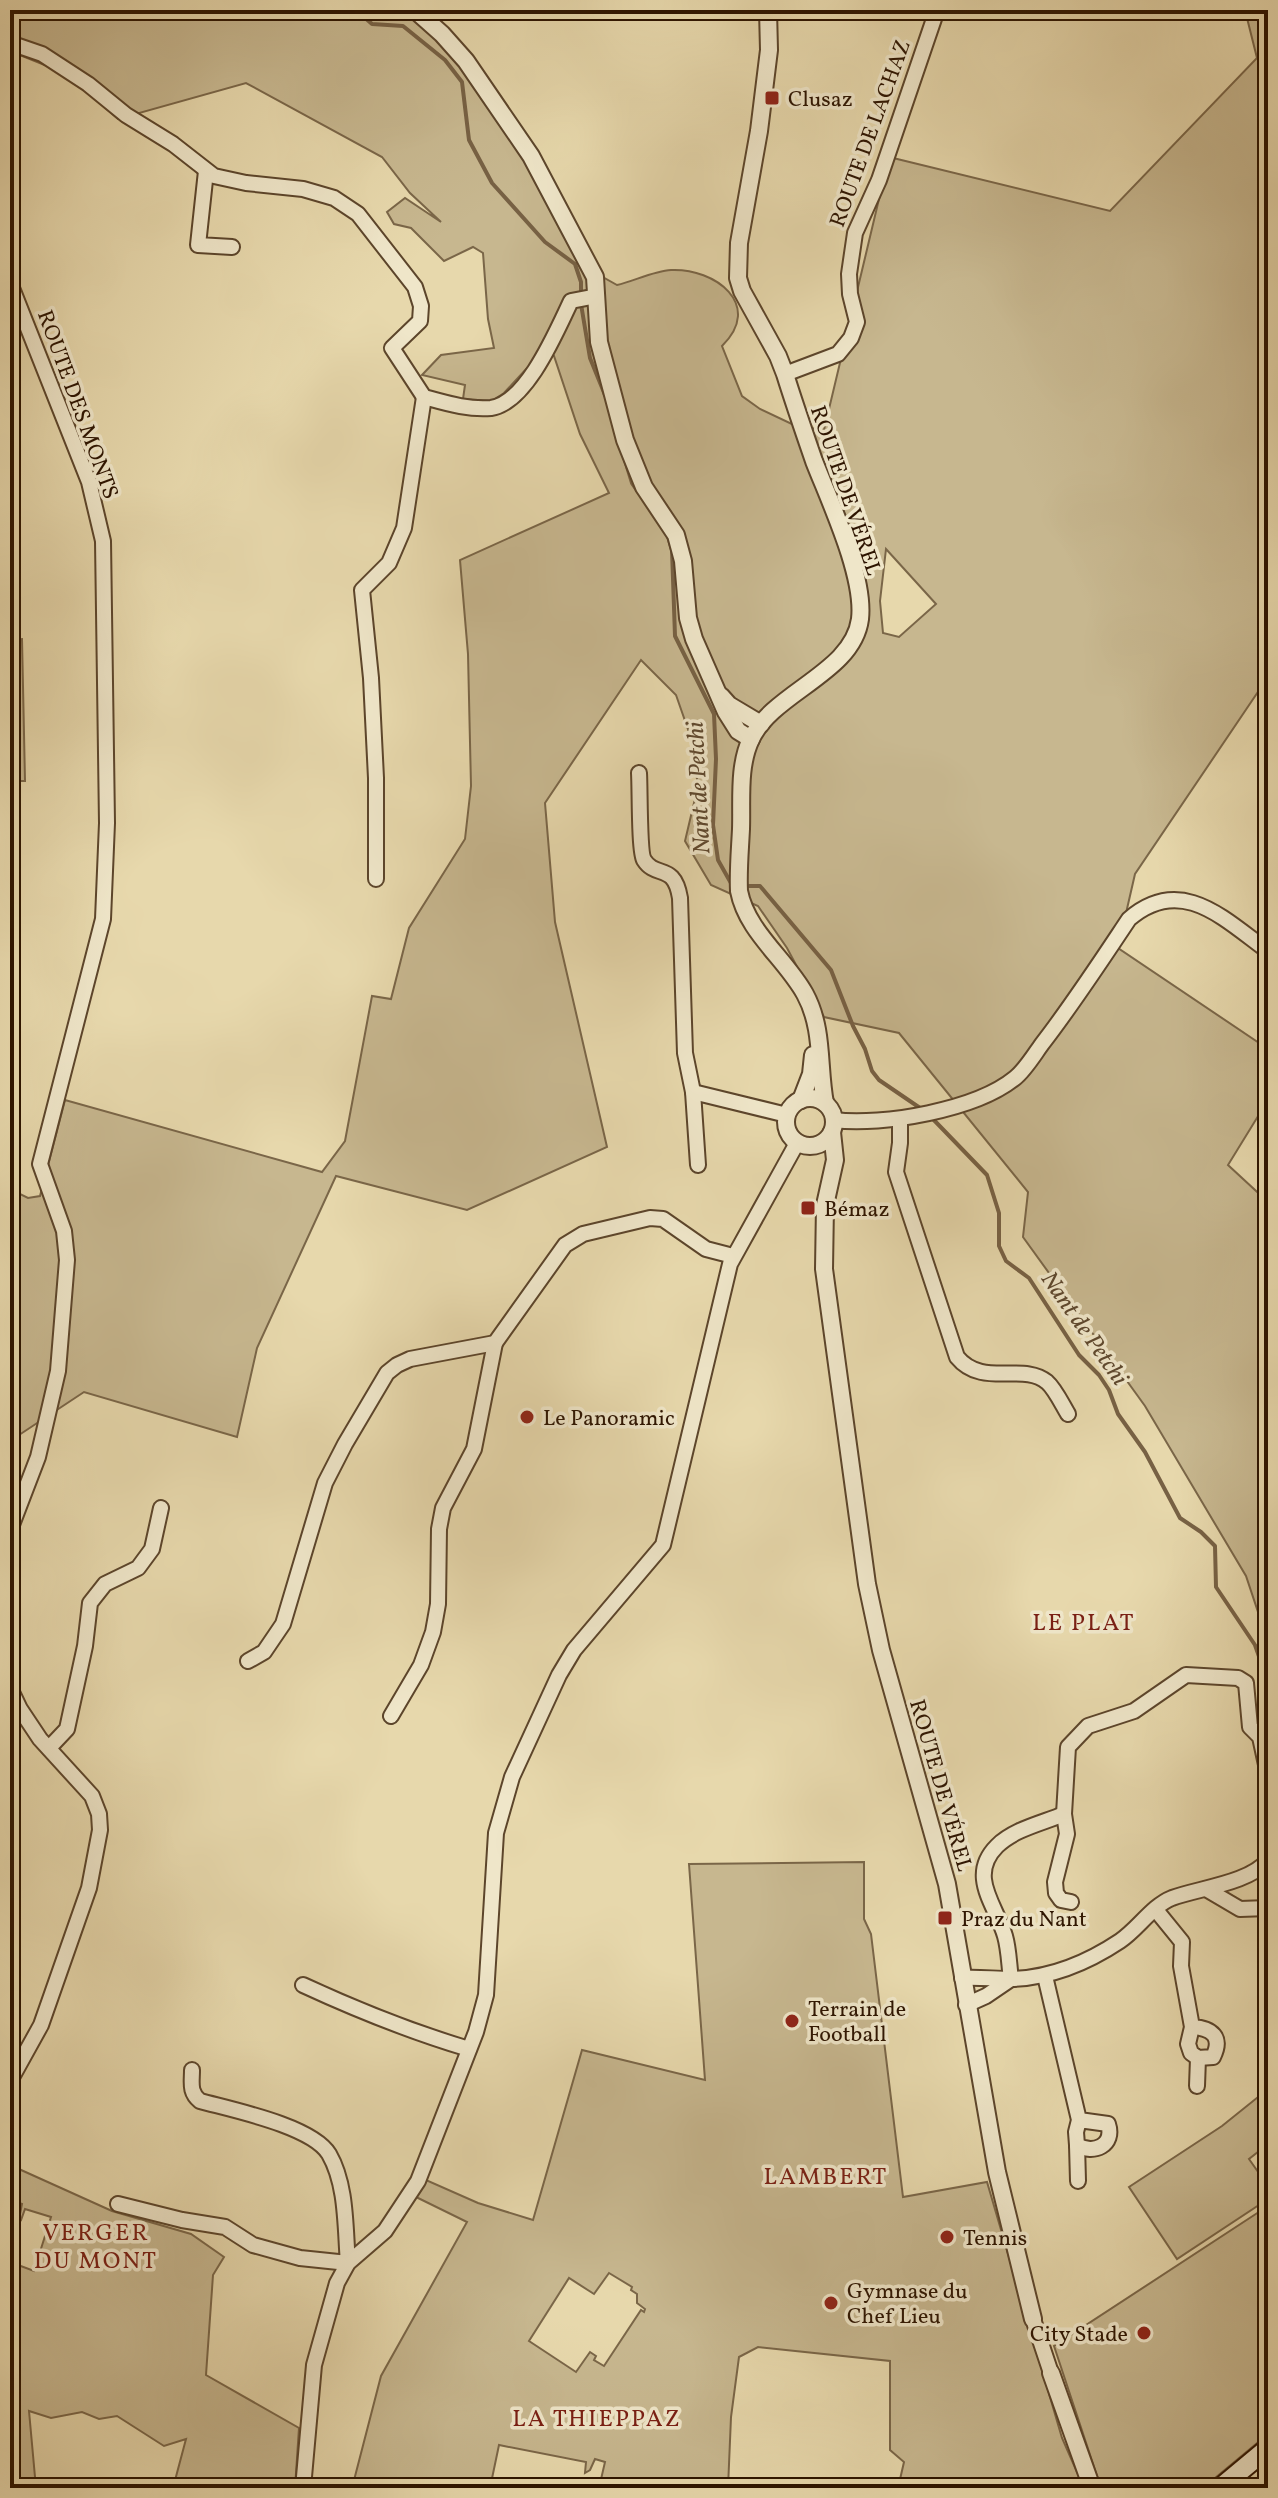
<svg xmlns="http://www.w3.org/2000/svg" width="1278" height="2498" viewBox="0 0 1278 2498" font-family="Vollkorn,serif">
  <rect width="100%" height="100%" fill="#e7d8ac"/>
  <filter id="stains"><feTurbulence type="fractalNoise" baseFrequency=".0025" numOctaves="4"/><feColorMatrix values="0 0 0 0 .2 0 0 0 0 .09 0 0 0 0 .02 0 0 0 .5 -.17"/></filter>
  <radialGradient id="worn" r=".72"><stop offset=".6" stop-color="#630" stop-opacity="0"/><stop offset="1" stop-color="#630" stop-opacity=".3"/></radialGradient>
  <g fill="#c7b78f" stroke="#7a6648" stroke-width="2" fill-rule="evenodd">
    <path d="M 10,10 L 403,10 C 431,33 455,55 477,85 C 491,105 500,129 518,147 L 585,267 L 617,285 C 634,281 654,271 671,270 C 715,268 764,305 722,346 L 742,396 L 760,409 L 796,426 L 824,430 L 889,157 L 1110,211 L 1257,58 L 1245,10 L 1268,10 L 1268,677 L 1135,874 L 1118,948 L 1268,1049 L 1268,1100 L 1228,1165 L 1268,1202 L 1268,1642 L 1246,1576 L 1145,1406 L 1023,1237 L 1028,1192 L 899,1033 L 824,1017 L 787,948 L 758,906 L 711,885 L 685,841 L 698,786 L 691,738 L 676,695 L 641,660 L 545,803 L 555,922 L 607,1147 L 467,1210 L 336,1176 L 257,1348 L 237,1437 L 84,1392 L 10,1441 L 10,1189 L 28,1198 L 40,1196 L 65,1100 L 322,1172 L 345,1141 L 372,996 L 391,999 L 409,928 L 465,839 L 471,786 L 468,654 L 460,560 L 609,493 L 580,434 L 554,356 L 539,355 L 504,393 L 492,401 L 463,399 L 465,385 L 422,375 L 441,355 L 494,348 L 488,319 L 483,253 L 473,247 L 444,261 L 411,228 L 394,224 L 387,212 L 405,198 L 441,222 L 410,193 L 382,157 L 246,83 L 118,119 L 67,74 L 10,51 ZM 886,549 L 936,604 L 899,637 L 883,633 L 880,601 Z"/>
    <path d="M 22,639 L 25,781 L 10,781 L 10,640 Z"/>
    <path d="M 864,1862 L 864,1919 L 871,1934 L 903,2197 L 987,2182 L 1062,2438 L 1084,2488 L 898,2488 L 904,2462 L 890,2450 L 890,2361 L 758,2347 L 739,2357 L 731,2417 L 728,2488 L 599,2488 L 605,2462 L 595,2459 L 590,2470 L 585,2473 L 586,2462 L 499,2445 L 490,2488 L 352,2488 L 381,2376 L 467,2222 L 416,2197 L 426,2180 L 478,2203 L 533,2220 L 582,2050 L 705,2080 L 689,1864 ZM 609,2273 L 632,2287 L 631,2290 L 637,2294 L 637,2303 L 645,2309 L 644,2312 L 641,2310 L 604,2366 L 594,2360 L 596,2356 L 590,2352 L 576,2372 L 529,2341 L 569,2278 L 594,2294 Z"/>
    <path d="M 1268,2089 L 1268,2144 L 1249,2159 L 1268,2186 L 1268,2199 L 1177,2259 L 1129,2187 L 1222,2126 Z"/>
    <path d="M 10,2165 L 112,2211 L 191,2234 L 224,2257 L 213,2275 L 206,2375 L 299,2428 L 295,2488 L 173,2488 L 186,2439 L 164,2446 L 117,2416 L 99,2419 L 82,2412 L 51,2418 L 29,2411 L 36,2488 L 10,2488 L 10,2262 L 34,2271 L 51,2217 L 25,2209 L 21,2220 L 19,2219 L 22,2204 L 10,2200 Z"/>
    <path d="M 1268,2206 L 1268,2434 L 1203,2488 L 1101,2488 L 1054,2346 Z"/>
  </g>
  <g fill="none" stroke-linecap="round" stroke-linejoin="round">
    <g stroke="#776144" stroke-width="4">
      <path d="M 356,10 L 372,24 L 403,26 L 445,60 L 462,82 L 469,140 L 492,183 L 545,242 L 575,264 L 581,282 L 581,295"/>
      <path d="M 581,304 L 590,358 L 605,395"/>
      <path d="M 624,457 L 632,483 L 639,493"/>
      <path d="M 667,533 L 672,550 L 675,636 L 714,714 L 716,759 L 713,825 L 718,860 L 732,885"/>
      <path d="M 745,886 L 760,886 L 831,970 L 853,1026 L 865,1049 L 872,1071 L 879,1080 L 923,1110"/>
      <path d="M 930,1116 L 987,1175 L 999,1213 L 999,1246 L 1006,1261 L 1029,1278 L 1079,1355 L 1099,1375 L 1109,1390 L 1118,1414 L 1145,1452 L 1180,1518 L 1201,1532 L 1215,1546 L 1216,1587 L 1255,1645 L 1268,1682"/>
    </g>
    <defs>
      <g id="minor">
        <path d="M 10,43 L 42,54 L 88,84 L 126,115 L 173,144 L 214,176 L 246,183 L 303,189 L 334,198 L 358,214 L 415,287 L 421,306 L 420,321 L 392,348 L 424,397 C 446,403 468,410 491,408 C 527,403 557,330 571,301 L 597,296"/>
        <path d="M 206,171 L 198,245 L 232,247"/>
        <path d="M 10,283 L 89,482 L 103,541 L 107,823 L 103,919 L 40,1164 L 64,1231 L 67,1260 L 58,1371 L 38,1457 L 10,1530"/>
        <path d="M 785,374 L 838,354 L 851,338 L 857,322 L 850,294 L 849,274 L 855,233 L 879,180 L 937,10"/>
        <path d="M 639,773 C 640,788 639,852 644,860 C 656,879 674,862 680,898 L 685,1053 L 693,1092 L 698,1165"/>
        <path d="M 376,879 L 376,778 L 371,678 L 362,590 L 389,563 L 404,528 L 424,397"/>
        <path d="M 693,1092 L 787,1115"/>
        <path d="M 900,1119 L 900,1143 L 896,1172 L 957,1357 C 982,1388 1023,1362 1047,1382 C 1055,1389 1062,1404 1068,1414"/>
        <path d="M 834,1120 C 883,1126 976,1110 1015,1078 C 1025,1070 1034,1055 1042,1044 C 1073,1004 1101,961 1129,919 C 1181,874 1224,919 1268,951"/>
        <path d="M 248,1661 L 264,1652 L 283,1624 L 325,1483 L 345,1444 L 387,1373 L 397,1365 L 410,1359 L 495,1343 L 565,1245 L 583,1234 L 650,1218 L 663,1219 L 706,1249 L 733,1256"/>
        <path d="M 10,1688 L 20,1709 L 40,1739 L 92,1796 L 99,1814 L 100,1830 L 89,1888 L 41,2025 L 10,2081"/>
        <path d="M 391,1716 L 421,1665 L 433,1632 L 438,1604 L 439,1529 L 443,1508 L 474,1449 L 495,1343"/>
        <path d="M 49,1748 L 67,1729 L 85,1646 L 90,1603 L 105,1584 L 138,1568 L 152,1549 L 161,1508"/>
        <path d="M 1206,1889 L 1240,1909 L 1268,1908"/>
        <path d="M 1071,1902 L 1061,1900 L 1056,1893 L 1055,1882 L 1067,1834 L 1064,1814 L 1068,1747 L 1088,1726 L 1134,1711 L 1186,1675 L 1238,1678 L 1246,1683 L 1250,1727 L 1260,1737 L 1268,1774"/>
        <path d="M 1156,1910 L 1182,1942 L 1181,1966 L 1192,2027 L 1188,2044 L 1191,2053 L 1198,2058 L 1213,2057 C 1223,2037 1212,2028 1192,2027"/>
        <path d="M 1045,1976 L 1079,2120 L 1076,2132 L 1077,2145 C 1094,2155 1115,2145 1108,2124 L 1079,2120"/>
        <path d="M 962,1978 C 978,1977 995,1979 1011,1979 C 1051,1978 1087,1963 1120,1941 C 1138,1929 1152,1906 1172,1898 C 1199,1888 1250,1883 1268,1860"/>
        <path d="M 1011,1979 C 1009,1965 1009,1950 1005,1936 C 996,1905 967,1876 997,1846 C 1014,1829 1043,1823 1064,1814"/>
        <path d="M 303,1985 C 357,2010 412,2032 469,2049"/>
        <path d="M 966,2005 L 986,1996 L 1011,1979"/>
        <path d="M 1197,2086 L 1198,2058"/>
        <path d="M 1077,2145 L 1078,2181"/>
        <path d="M 118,2204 L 182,2220 L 225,2227 L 253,2245 L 300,2258 L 348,2263 C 345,2228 347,2185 329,2154 C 312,2126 233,2110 200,2101 C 189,2092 192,2083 192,2070"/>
        <path d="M 1033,2319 L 1051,2373"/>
        <path d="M 303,2488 L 314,2365 L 337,2283 L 348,2263 L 385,2231 L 418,2181 L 476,2032 L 486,1995 L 496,1833 L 512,1777 L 559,1675 L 574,1650 L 663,1545 L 730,1264 L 797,1143"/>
      </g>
      <g id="tertiary">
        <path d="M 415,10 L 442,34 L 466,61 L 531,156 L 595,277 L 599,342 L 625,440 L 644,487 L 676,535 L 683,561 L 688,618 L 694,639 L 726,712 L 738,731 L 751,739"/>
        <path d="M 768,10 L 769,50 L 759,131 L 739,243 L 738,278 L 742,291 L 778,356 L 785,374 C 794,403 804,432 814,461 C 830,502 865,576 860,619 C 853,673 773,692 751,739 C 738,766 742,800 741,829 C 740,850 738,870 739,891 C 747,932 785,958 805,994 C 824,1029 818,1067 825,1103"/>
        <path d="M 721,696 L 729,705 L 761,724"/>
        <circle cx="810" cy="1122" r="24"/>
        <path d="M 801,1100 L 811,1074 L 813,1055"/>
        <path d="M 832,1132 L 835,1160 L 825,1205 L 824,1269 L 867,1584 L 881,1650 L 947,1884 L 997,2172 L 1033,2319"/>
        <path d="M 1051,2373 L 1092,2488"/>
      </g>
      <path id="secondary" d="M 1220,2488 L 1268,2448"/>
    </defs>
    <use href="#minor" stroke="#5c452b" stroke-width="18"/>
    <use href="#tertiary" stroke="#5c452b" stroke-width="20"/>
    <use href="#secondary" stroke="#2d1400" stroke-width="22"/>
    <use href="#minor" stroke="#efe6c9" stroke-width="14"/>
    <use href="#tertiary" stroke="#efe6c9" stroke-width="16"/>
    <use href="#secondary" stroke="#efe6c9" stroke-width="18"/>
  </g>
  <g fill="#8f2418" stroke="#efe6c9" stroke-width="3">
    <rect x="764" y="90" width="16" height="16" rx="4"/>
    <rect x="800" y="1200" width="16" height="16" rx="4"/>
    <circle cx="527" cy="1417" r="8"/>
    <rect x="937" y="1910" width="16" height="16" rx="4"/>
    <circle cx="792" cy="2021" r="8"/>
    <circle cx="947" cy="2237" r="8"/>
    <circle cx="831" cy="2303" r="8"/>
    <circle cx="1144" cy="2333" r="8"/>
  </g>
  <g text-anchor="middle" stroke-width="7" stroke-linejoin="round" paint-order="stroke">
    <g font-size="22" fill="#2d1400" stroke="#efe6c9" text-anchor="start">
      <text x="788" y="106">Clusaz</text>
      <text x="824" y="1216">Bémaz</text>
      <text x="543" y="1425">Le Panoramic</text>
      <text x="961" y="1926">Praz du Nant</text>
      <text x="808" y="2016">Terrain de<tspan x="808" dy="25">Football</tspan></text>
      <text x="963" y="2245">Tennis</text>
      <text x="847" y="2298">Gymnase du<tspan x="847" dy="25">Chef Lieu</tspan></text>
      <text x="1128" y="2341" text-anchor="end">City Stade</text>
    </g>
    <g font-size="22" fill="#2d1400" stroke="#efe6c9">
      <text transform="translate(869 133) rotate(-70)" y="8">ROUTE DE LACHAZ</text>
      <text transform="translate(79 404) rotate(70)" y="8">ROUTE DES MONTS</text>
      <text transform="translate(847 490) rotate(71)" y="8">ROUTE DE VÉREL</text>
      <text transform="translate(942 1785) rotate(74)" y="8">ROUTE DE VÉREL</text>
    </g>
    <g font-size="24" font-style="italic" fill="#5e482e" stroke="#efe6c9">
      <text transform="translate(698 788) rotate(-93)" y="8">Nant de Petchi</text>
      <text transform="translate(1085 1328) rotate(55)" y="8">Nant de Petchi</text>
    </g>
    <g font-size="24" letter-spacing="2" fill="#7a1f14" stroke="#efe6c9">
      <text x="1084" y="1630">LE PLAT</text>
      <text x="826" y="2184">LAMBERT</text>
      <text x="96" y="2240">VERGER<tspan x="96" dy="28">DU MONT</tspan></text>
      <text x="597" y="2426">LA THIEPPAZ</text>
    </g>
  </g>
  <rect width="1278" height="2498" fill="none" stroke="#e7d8ac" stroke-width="40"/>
  <rect x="12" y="12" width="1254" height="2474" fill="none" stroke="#2d1400" stroke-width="4"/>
  <rect x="20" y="20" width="1238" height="2458" fill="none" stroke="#2d1400" stroke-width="2"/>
  <rect width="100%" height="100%" filter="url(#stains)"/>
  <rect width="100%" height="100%" fill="url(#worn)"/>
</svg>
